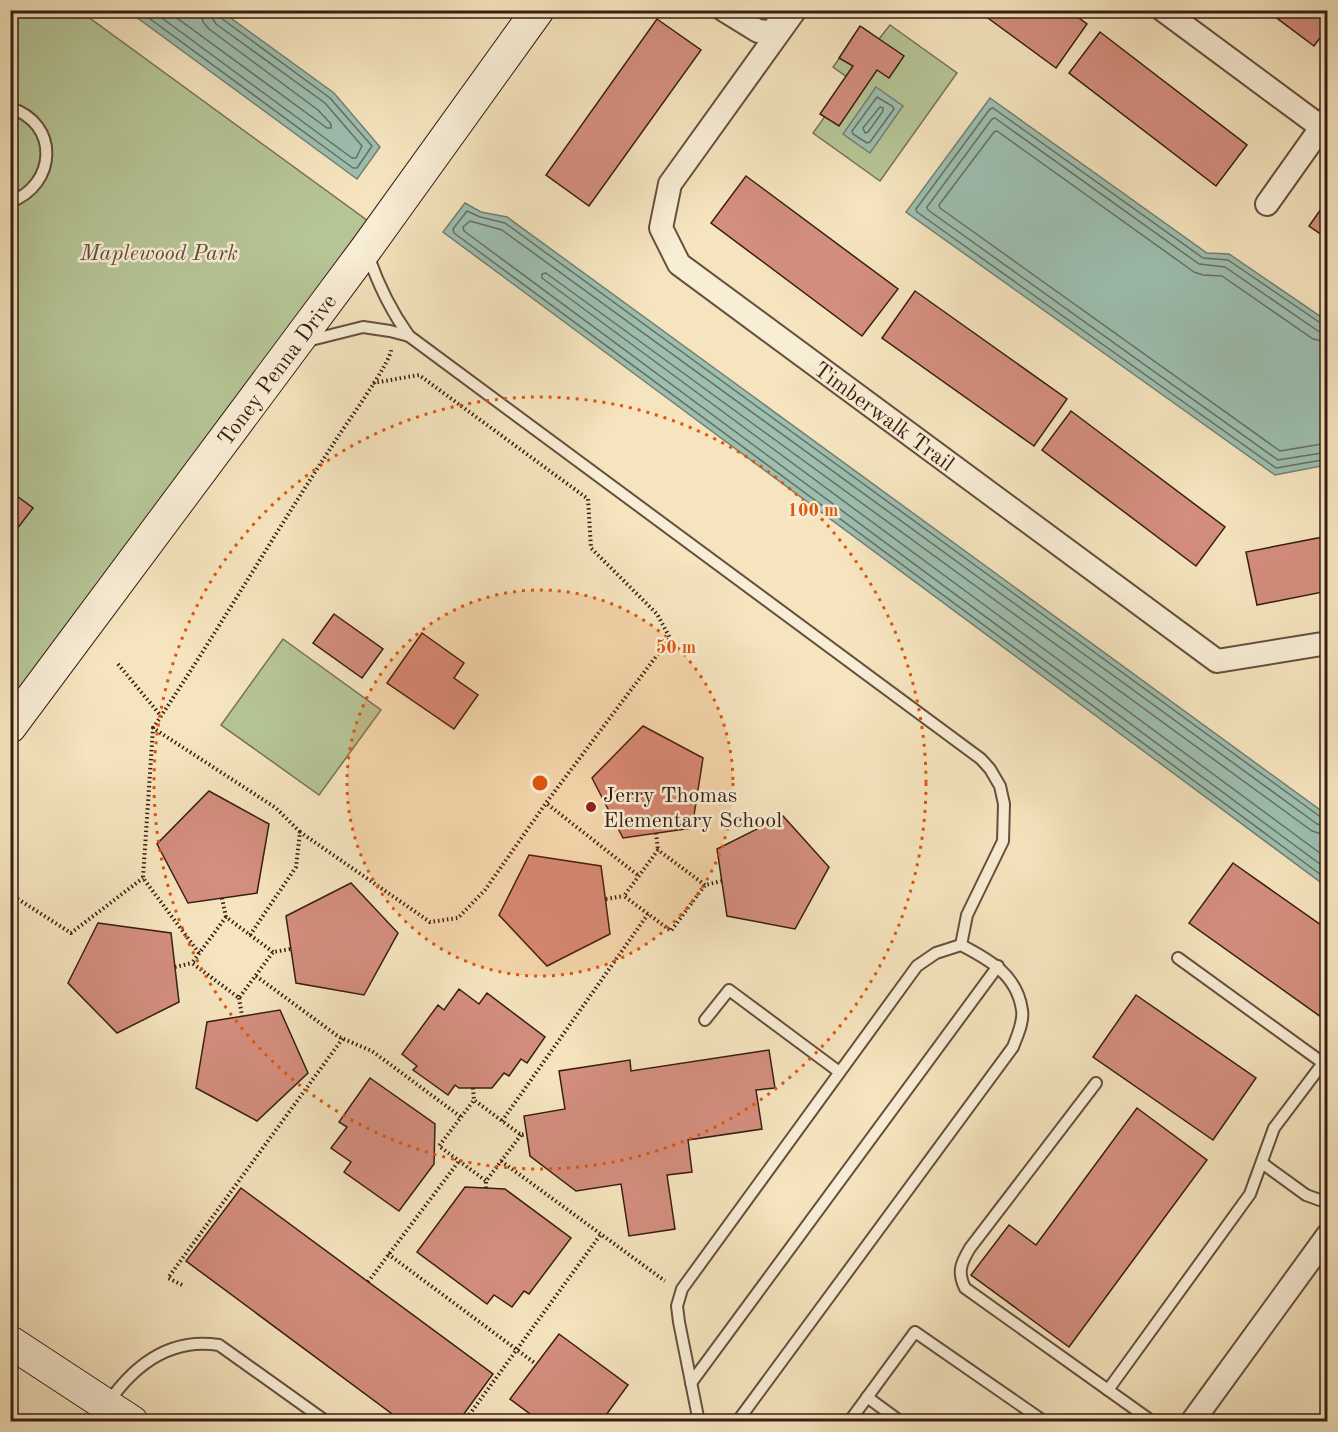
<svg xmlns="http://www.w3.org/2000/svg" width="1338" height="1432" viewBox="0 0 1338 1432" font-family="'Old Standard TT',serif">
  <rect width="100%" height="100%" fill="#f5e4be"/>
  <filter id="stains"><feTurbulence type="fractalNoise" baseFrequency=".00333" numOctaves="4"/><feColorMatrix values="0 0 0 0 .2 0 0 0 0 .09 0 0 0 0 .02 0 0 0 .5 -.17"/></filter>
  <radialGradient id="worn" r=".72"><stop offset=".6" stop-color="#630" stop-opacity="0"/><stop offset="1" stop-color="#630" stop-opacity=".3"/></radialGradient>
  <g fill="#b6c596" stroke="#777154" stroke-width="1.5">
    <path d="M 11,11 L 80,11 L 368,221 L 11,699 Z"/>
    <path d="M 890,25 L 957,73 L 880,181 L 813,133 L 851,80 L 833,67 L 862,27 L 879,39 Z"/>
    <path d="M 283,639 L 381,710 L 319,795 L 221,725 Z"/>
  </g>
  <g fill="#9cbfb0" stroke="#747e71" stroke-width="1.5">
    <path d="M 128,11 L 221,11 L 334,93 L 380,147 L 357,179 Z"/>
    <path d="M 876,87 L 903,106 L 870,153 L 843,134 Z"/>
    <path d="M 990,98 L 1207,253 L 1229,254 L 1327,321 L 1327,465 L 1275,475 L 906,212 Z"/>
    <path d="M 465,203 L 481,212 L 507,217 L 1327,815 L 1327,887 L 443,232 Z"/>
  </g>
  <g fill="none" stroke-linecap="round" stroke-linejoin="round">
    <g stroke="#6a6e62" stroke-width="1.5">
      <path d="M 138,10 L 353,168 L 357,168 L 372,146 L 330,98 L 221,18 L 218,10"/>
      <path d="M 151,10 L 352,158 L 356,158 L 362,146 L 325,103 L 216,24 L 212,18 L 210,10"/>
      <path d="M 166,10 L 327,128 L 331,128 L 331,124 L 318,110 L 209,29 L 203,22 L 201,10"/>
      <path d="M 877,97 L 892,106 L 894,109 L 870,142 L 867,143 L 853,134 L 852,131 Z"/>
      <path d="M 880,107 L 883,108 L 883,111 L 868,132 L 865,133 L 863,128 Z"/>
      <path d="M 1328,325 L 1322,324 L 1228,260 L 1203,258 L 993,108 L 990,109 L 916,209 L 917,212 L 1276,468 L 1328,459"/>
      <path d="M 1328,333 L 1318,331 L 1225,267 L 1199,264 L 995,118 L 992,119 L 927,207 L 928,210 L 1278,460 L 1328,452"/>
      <path d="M 1328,342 L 1313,339 L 1222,276 L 1203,275 L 1194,272 L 997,131 L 994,132 L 939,205 L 940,208 L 1280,451 L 1328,443"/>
      <path d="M 1328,819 L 1322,818 L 505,223 L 480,217 L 467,211 L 453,229 L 454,233 L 1328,880"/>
      <path d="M 1328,827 L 1317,824 L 502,230 L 470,221 L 463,227 L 464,231 L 1328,870"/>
      <path d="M 1328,836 L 1312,831 L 546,273 L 542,274 L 542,278 L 1328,859"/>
    </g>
  </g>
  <g fill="#d48e7e" stroke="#381d13" stroke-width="1.5">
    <path d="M 977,10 L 1068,10 L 1087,24 L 1056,68 Z"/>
    <path d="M 1266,10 L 1328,10 L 1328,27 L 1314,46 Z"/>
    <path d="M 657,19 L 701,50 L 589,206 L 546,175 Z"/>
    <path d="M 860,26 L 904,56 L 889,78 L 877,70 L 839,126 L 820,114 L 853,66 L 839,58 Z"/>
    <path d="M 1100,32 L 1247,145 L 1216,186 L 1069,73 Z"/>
    <path d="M 746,176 L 898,289 L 862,336 L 711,223 Z"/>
    <path d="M 1328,199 L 1328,239 L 1309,226 Z"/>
    <path d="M 915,291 L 1067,399 L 1034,446 L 882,338 Z"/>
    <path d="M 1071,411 L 1225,527 L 1196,566 L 1042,450 Z"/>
    <path d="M 10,491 L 33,508 L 10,538 Z"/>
    <path d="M 1328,536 L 1328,591 L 1257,605 L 1246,552 Z"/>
    <path d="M 334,614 L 383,649 L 362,678 L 313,643 Z"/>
    <path d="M 422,633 L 464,663 L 454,678 L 478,695 L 454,729 L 387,683 Z"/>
    <path d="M 643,726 L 703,758 L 692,828 L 623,838 L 592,778 Z"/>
    <path d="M 209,791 L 269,824 L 257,893 L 188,903 L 157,844 Z"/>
    <path d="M 783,816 L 829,867 L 795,929 L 727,916 L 717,849 Z"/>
    <path d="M 529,855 L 601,866 L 610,934 L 547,966 L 499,915 Z"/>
    <path d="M 1233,863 L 1328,930 L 1328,1022 L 1189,923 Z"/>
    <path d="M 351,883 L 398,933 L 364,995 L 296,983 L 286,916 Z"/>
    <path d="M 98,923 L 171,933 L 179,1002 L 117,1033 L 68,983 Z"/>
    <path d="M 459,989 L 479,1004 L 487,993 L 545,1037 L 527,1063 L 521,1059 L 509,1076 L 504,1073 L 492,1088 L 459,1088 L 455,1085 L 448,1095 L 413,1070 L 417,1066 L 402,1054 L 438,1005 L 444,1010 Z"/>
    <path d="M 1136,995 L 1256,1078 L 1213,1140 L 1093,1057 Z"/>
    <path d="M 280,1010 L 308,1073 L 257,1121 L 196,1088 L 207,1022 Z"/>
    <path d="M 769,1050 L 775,1088 L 756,1090 L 762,1129 L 688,1140 L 692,1172 L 667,1175 L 675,1229 L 629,1236 L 621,1184 L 576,1191 L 530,1156 L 524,1116 L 565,1109 L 559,1071 L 630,1060 L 631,1071 Z"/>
    <path d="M 370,1078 L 435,1124 L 434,1164 L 399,1211 L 344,1172 L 351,1162 L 331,1148 L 347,1127 L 339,1122 Z"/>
    <path d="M 1137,1108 L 1207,1160 L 1069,1347 L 971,1275 L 1009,1225 L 1036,1245 Z"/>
    <path d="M 465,1187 L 505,1189 L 571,1238 L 529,1294 L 524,1291 L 512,1307 L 494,1295 L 487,1304 L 417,1252 Z"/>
    <path d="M 241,1188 L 493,1374 L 458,1422 L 403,1422 L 186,1261 Z"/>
    <path d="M 559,1334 L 628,1385 L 601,1422 L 541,1422 L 510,1399 Z"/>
  </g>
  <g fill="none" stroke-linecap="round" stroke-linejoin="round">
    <defs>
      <g id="lane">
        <path d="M 10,108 C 60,123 57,185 10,202"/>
        <path d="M 368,255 C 378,284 391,311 409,336 L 981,759 L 990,769 L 1000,786 L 1004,804 L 1003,841 L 967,915 L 961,945"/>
        <path d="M 307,341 L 363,327 L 390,331 L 409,336"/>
        <path d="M 705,1020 L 729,990 L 838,1071"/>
        <path d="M 1096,1083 L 970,1248 C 961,1263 957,1272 965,1288 L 1153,1422"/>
        <path d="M 1262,1163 L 1306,1195 L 1328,1203"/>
        <path d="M 691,1383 L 998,966"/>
        <path d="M 1108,1390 L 1250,1194 L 1274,1128 L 1323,1063 L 1178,958"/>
        <path d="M 867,1397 L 901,1422"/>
        <path d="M 96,1422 C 123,1375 162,1336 219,1345 L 327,1422"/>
        <path d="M 699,1422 L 679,1322 L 677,1306 L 682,1289 L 917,966 L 936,953 L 961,945 C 990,960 1017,975 1022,1010 C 1024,1022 1017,1036 1013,1047 L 737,1422"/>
        <path d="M 849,1422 L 915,1332 L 1045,1422"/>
      </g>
      <g id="street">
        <path d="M 724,10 L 758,31 L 778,33 L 778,22"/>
        <path id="s1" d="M 795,10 L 670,184 L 661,228 L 679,264 L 1217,661 L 1328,643"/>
        <path d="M 1163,10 L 1321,127"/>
        <path d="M 1267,204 L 1328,118"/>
        <path d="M 1192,1422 L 1328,1235"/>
      </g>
      <g id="secondary">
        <path id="s2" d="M 10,727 L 366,249 L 538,10"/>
        <path d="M 10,1342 L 132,1422"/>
      </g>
    </defs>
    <use href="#lane" stroke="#674f3e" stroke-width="14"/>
    <use href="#street" stroke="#674f3e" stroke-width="26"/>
    <use href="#secondary" stroke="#381d13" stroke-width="34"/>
    <g stroke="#381d13" stroke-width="4" stroke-dasharray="1.5 3" stroke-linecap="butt">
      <path d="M 373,383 L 419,375 L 588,499 L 591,548 L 657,614 L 670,638 L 546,803 L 639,876"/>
      <path d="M 118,664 L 161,716"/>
      <path d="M 153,728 C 215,636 271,539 332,446 C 343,428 390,364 391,350"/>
      <path d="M 656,833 L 658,850"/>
      <path d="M 705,885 L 658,850 L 624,896 L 671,931 L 705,885 L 722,881"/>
      <path d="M 10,894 L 71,933 L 143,878"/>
      <path d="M 222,898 L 226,917"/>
      <path d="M 606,899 L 624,896"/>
      <path d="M 250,935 L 296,867 L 300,832 L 430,922 L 458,918 L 485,890 L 546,803"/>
      <path d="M 273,952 L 226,917 L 192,963 L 239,998 L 273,952 L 291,949"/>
      <path d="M 199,953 L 143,878 L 153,728 L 276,808 L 300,832"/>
      <path d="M 175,967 L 192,963"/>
      <path d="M 256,976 L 339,1037 L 372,1051 L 461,1117"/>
      <path d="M 239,998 L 242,1016"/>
      <path d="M 473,1088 L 474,1100"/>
      <path d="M 502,1121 L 648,914"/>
      <path d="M 521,1135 L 486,1181 L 439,1146 L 474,1100 L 521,1135 L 526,1134"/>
      <path d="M 501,1161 L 665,1281"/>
      <path d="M 486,1188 L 486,1181"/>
      <path d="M 388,1254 L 536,1364"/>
      <path d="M 368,1282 L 459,1161"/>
      <path d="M 182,1285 L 168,1278 L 343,1038"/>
      <path d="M 464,1422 L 601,1234"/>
    </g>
    <use href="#lane" stroke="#f8edd5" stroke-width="10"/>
    <use href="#street" stroke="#f8edd5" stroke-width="22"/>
    <use href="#secondary" stroke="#f8edd5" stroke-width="32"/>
  </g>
  <circle cx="540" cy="783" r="193" fill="#df560c" fill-opacity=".12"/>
  <g fill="none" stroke="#df560c" stroke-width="3" stroke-dasharray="3 6">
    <circle cx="540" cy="783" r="193"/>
    <circle cx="540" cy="783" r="386"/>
  </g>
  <circle fill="#8f2418" stroke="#f8edd5" stroke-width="2" cx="591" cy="807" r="6"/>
  <g text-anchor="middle" stroke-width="5" stroke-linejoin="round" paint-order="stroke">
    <g font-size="22" font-style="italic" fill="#5e4f3a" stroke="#f8edd5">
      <text x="159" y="260">Maplewood Park</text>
    </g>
    <g font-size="22" fill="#381d13" stroke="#f8edd5">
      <text dy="8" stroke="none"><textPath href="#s2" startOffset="446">Toney Penna Drive</textPath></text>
      <text dy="8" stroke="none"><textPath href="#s1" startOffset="555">Timberwalk Trail</textPath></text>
    </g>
    <g font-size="22" fill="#381d13" stroke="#f8edd5" text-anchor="start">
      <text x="603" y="802">Jerry Thomas<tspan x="603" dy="25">Elementary School</tspan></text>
    </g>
  </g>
  <circle cx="540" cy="783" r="9" fill="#df560c" stroke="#f8edd5" stroke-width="3"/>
  <g font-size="18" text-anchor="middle" font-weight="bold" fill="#df560c" stroke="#f8edd5" stroke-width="5" stroke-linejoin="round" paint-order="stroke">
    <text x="813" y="516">100 m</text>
    <text x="676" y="653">50 m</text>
  </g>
  <rect width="1338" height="1432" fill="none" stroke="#f5e4be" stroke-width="36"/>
  <rect x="12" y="12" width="1314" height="1408" fill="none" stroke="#381d13" stroke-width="3"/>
  <rect x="18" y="18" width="1302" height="1396" fill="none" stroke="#381d13" stroke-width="1.5"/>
  <rect width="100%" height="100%" filter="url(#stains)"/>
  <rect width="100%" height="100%" fill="url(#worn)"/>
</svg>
